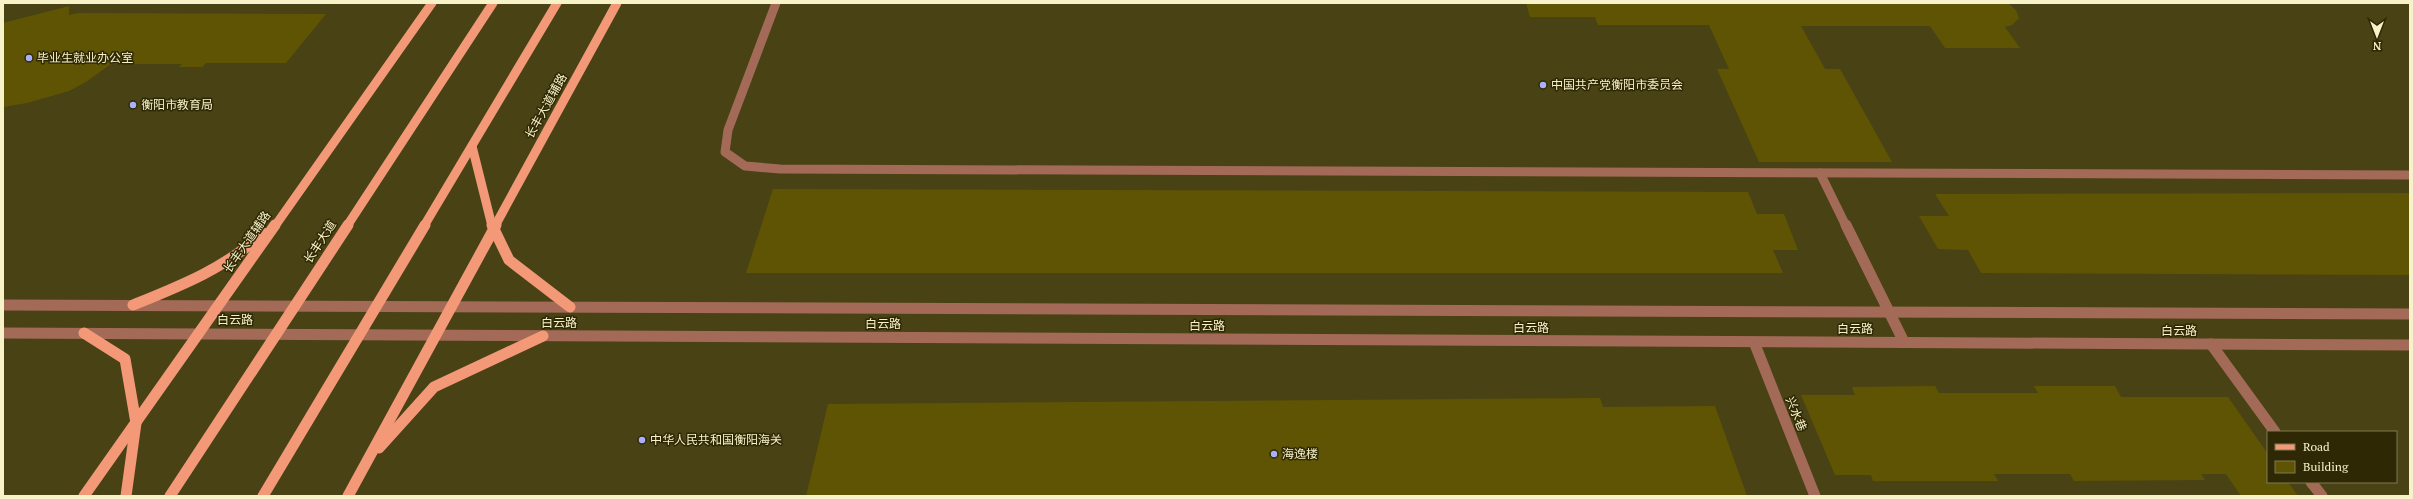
<svg xmlns="http://www.w3.org/2000/svg" width="2413" height="499" viewBox="0 0 2413 499" font-family="'PT Serif','Noto Sans SC',serif">
  <rect width="100%" height="100%" fill="#494215"/>
  <g fill="#5f5404">
    <path d="M 1526,3 L 2008,3 L 2016,10 L 2019,18 L 2012,25 L 2005,27 L 2020,48 L 1945,48 L 1930,26 L 1801,26 L 1825,69 L 1840,69 L 1892,162 L 1759,162 L 1717,69 L 1729,69 L 1709,25 L 1598,25 L 1595,17 L 1530,17 Z"/>
    <path d="M 69,6 L 69,15 L 79,13 L 326,14 L 286,63 L 206,63 L 202,67 L 179,67 L 182,64 L 111,64 L 86,82 L 69,91 L 27,103 L 3,107 L 3,23 Z"/>
    <path d="M 773,189 L 1748,192 L 1757,214 L 1784,214 L 1798,250 L 1773,250 L 1783,273 L 746,273 Z"/>
    <path d="M 2410,193 L 2410,275 L 1981,273 L 1968,250 L 1938,249 L 1919,216 L 1949,216 L 1935,194 Z"/>
    <path d="M 1935,386 L 1939,393 L 2038,393 L 2034,386 L 2115,386 L 2121,397 L 2228,397 L 2268,454 L 2268,482 L 2288,482 L 2298,496 L 2241,496 L 2226,474 L 2201,474 L 2205,480 L 2074,481 L 2070,474 L 1994,474 L 1998,481 L 1873,481 L 1871,475 L 1835,475 L 1801,395 L 1855,395 L 1852,387 Z"/>
    <path d="M 1600,398 L 1603,407 L 1715,406 L 1747,496 L 806,496 L 828,404 Z"/>
  </g>
  <g fill="none" stroke-linecap="round" stroke-linejoin="round">
    <g stroke="#a36b57" stroke-width="9">
      <path d="M 776,3 L 728,130 L 725,152 L 745,166 L 780,169 L 2410,175"/>
      <path d="M 1820,173 L 1846,226"/>
    </g>
    <g stroke="#a36b57" stroke-width="11">
      <path d="M 1846,225 L 1904,342"/>
      <path d="M 3,305 L 2410,314"/>
      <path d="M 3,333 L 2410,345"/>
      <path d="M 1754,342 L 1815,496"/>
      <path d="M 2211,344 L 2275,432"/>
      <path d="M 2311,482 L 2322,496"/>
    </g>
    <g stroke="#f39978" stroke-width="9">
      <path d="M 472,146 L 492,226"/>
      <path d="M 275,226 L 432,3"/>
      <path d="M 347,226 L 493,3"/>
      <path d="M 424,226 L 557,3"/>
      <path d="M 495,226 L 617,3"/>
    </g>
    <g stroke="#f39978" stroke-width="11">
      <path d="M 492,225 L 509,260 L 570,307"/>
      <path d="M 133,305 C 180,286 226,268 263,233"/>
      <path d="M 84,333 L 125,359 L 136,423 L 126,496"/>
      <path d="M 379,448 L 434,387 L 543,336"/>
      <path d="M 84,496 L 275,225"/>
      <path d="M 170,496 L 348,225"/>
      <path d="M 263,496 L 425,225"/>
      <path d="M 348,496 L 496,225"/>
    </g>
  </g>
  <g fill="#aab0fb" stroke="#2e2804" stroke-width="1.5">
    <circle cx="29" cy="58" r="4"/>
    <circle cx="1543" cy="85" r="4"/>
    <circle cx="133" cy="105" r="4"/>
    <circle cx="642" cy="440" r="4"/>
    <circle cx="1274" cy="454" r="4"/>
  </g>
  <g text-anchor="middle" stroke-width="3" stroke-linejoin="round" paint-order="stroke">
    <g font-size="12" fill="#f8f2c9" stroke="#2e2804" text-anchor="start">
      <text x="37" y="62">毕业生就业办公室</text>
      <text x="1551" y="89">中国共产党衡阳市委员会</text>
      <text x="141" y="109">衡阳市教育局</text>
      <text x="650" y="444">中华人民共和国衡阳海关</text>
      <text x="1282" y="458">海逸楼</text>
    </g>
    <g font-size="12" fill="#f8f2c9" stroke="#2e2804">
      <text transform="translate(546 106) rotate(-61)" y="4">长丰大道辅路</text>
      <text transform="translate(247 242) rotate(-55)" y="4">长丰大道辅路</text>
      <text transform="translate(320 242) rotate(-57)" y="4">长丰大道</text>
      <text x="235" y="324">白云路</text>
      <text x="559" y="327">白云路</text>
      <text x="883" y="328">白云路</text>
      <text x="1207" y="330">白云路</text>
      <text x="1531" y="332">白云路</text>
      <text x="1855" y="333">白云路</text>
      <text x="2179" y="335">白云路</text>
      <text transform="translate(1796 414) rotate(68)" y="4">兴水巷</text>
    </g>
  </g>
  <rect width="2413" height="499" fill="none" stroke="#f8f2c9" stroke-width="8"/>
  <rect x="2267" y="431" width="130" height="52" fill="#2e2804" stroke="#7f7953"/>
  <rect x="2275" y="444" width="20" height="6" fill="#f39978" stroke="#7f7953"/>
  <text x="2303" y="451" font-size="12" fill="#f8f2c9">Road</text>
  <rect x="2275" y="461" width="20" height="12" fill="#5f5404" stroke="#7f7953"/>
  <text x="2303" y="471" font-size="12" fill="#f8f2c9">Building</text>
  <g transform="translate(2377 36) rotate(180)" stroke="#2e2804" stroke-width="3" paint-order="stroke">
  <path d="M0-3L7 15L0 10L-7 15Z" fill="#f8f2c9"/>
  <text y="-6" font-size="11" font-weight="bold" text-anchor="middle" fill="#f8f2c9">N</text>
  </g>
</svg>
